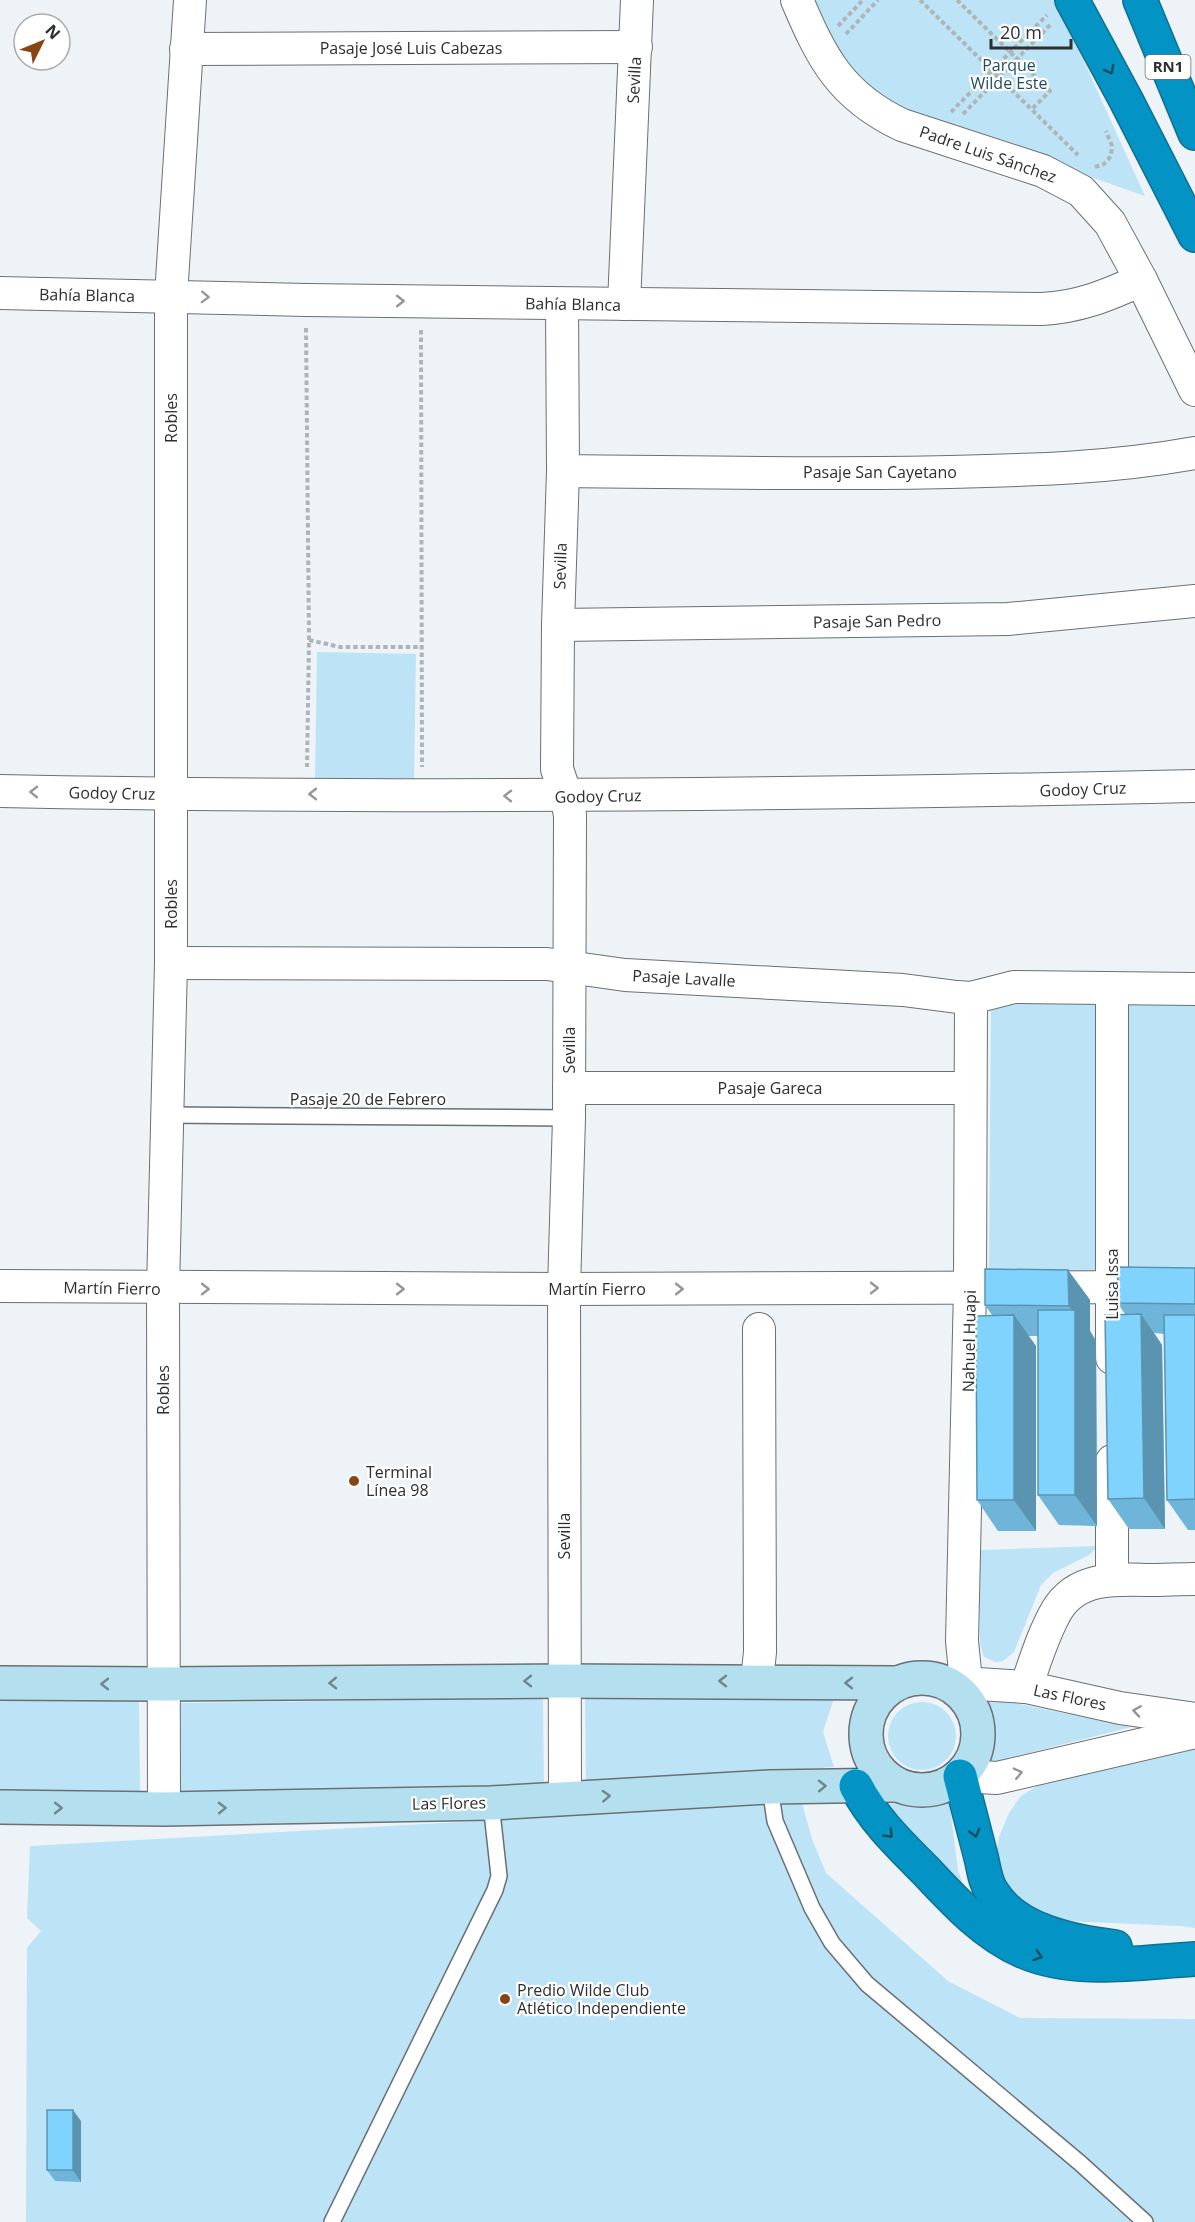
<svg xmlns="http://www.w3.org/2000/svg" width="1195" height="2222" viewBox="0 0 1195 2222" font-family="'Open Sans',sans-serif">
  <rect width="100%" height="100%" fill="#edf3f6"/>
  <g fill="#bde3f7">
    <path d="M 812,0 L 1056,0 L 1145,196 L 882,104 L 837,53 Z"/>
    <path d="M 317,652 L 416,654 L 414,781 L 315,779 Z"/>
    <path d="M 1093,1000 L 1098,1006 L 1101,1268 L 1095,1276 L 989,1270 L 991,1006 L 998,1002 Z"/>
    <path d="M 1128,1003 L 1195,1003 L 1195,1272 L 1129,1273 Z"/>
    <path d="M 1098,1546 L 1089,1555 L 1053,1573 L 1041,1585 L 1014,1652 L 1003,1661 L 996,1662 L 984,1657 L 980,1644 L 979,1550 Z"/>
    <path d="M 585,1695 L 835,1695 L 823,1732 L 834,1767 L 586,1785 Z"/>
    <path d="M 543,1698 L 544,1792 L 181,1796 L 179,1703 Z"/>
    <path d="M 0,1699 L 139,1699 L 140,1791 L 0,1792 Z"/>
    <path d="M 996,1699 L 1131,1727 L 993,1762 L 987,1759 L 983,1753 L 982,1708 L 988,1701 Z"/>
    <circle cx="922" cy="1736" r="34"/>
    <path d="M 1195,1744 L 1195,1928 L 1180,1926 L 1064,1921 L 1032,1912 L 1012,1900 L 995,1861 L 999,1837 L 1009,1813 L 1021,1796 L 1042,1783 Z"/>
    <path d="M 949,1801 L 958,1870 L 969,1902 L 885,1804 Z"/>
    <path d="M 802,1803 L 812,1839 L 826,1873 L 948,1981 L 1020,2018 L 1195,2019 L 1195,2222 L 26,2222 L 27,1948 L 41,1931 L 27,1918 L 30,1846 Z"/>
  </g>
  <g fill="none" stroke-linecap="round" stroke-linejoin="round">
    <defs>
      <g id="lane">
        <path d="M 166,1115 L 569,1118"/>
        <path d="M 770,1787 L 775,1821 L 812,1908 L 832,1943 L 867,1984 L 1080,2163 L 1145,2222"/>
        <path d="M 332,2222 L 495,1890 L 499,1876 L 491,1803"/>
      </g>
      <g id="street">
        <path d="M 797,0 C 822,59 841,96 902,125 L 1043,171 L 1081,191 L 1110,223 L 1141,280 L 1195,390"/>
        <path d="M 186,49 L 636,47"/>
        <path d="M 0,293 L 306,300 L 1042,309 C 1080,307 1108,295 1141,280"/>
        <path d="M 562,304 L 563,471 L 558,625 L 557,769 L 566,796 L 570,815 L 569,1118 L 564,1289 L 565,1798"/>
        <path d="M 624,304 L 637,0"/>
        <path d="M 563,471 C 692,472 821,475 950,472 C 1034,470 1112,468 1195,453"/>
        <path d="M 558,625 L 1008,619 L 1195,601"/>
        <path d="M 0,791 C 398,799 797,795 1195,786"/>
        <path d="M 171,963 L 547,964 L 625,975 L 903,990 L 957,997 L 971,998 L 1014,987 L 1195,989"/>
        <path d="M 569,1088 L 970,1088"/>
        <path d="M 0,1286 L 564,1289 L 1195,1287"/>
        <path d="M 1112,1358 L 1112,989"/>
        <path d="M 1112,1461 L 1112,1579"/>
        <path d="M 757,1681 L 760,1652 L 759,1329"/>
        <path d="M 947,1682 L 1026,1687 L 1120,1708 L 1195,1719"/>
        <path d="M 1026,1687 C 1035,1662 1043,1634 1057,1610 C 1077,1577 1115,1579 1149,1580 C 1164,1580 1180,1579 1195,1579"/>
        <path d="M 968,1702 L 962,1641 L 970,1288 L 971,998"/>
        <path d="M 960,1776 L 997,1778 L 1195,1732"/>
        <path d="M 164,1809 L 163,1289 L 171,963 L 171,296 L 190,0"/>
      </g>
      <g id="secondary">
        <circle cx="922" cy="1734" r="56"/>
        <path d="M 0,1683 L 163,1684 L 564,1681 L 896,1683"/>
        <path d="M 0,1807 L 164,1809 L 491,1803 L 770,1787 L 897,1785"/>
      </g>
      <g id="highway">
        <path d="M 1072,0 L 1126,100 L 1195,235"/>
        <path d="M 1140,0 L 1195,133"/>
        <path d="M 960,1776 C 967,1803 974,1830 981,1857 C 984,1869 985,1882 992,1892 C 1015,1931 1073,1942 1115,1947"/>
        <path d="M 856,1786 C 873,1819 899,1844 925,1870 C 954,1901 984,1934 1023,1951 C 1076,1974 1139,1962 1195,1959"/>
      </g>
    </defs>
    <use href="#lane" stroke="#6a7073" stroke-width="18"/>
    <use href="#street" stroke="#6a7073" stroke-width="34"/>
    <use href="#secondary" stroke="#6a7073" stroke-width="36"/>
    <use href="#highway" stroke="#117090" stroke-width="36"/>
    <g stroke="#afb4b6" stroke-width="4" stroke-dasharray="4.5 3" stroke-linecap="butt">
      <path d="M 920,0 L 1078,155"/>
      <path d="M 957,0 L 1050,91 L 1032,109"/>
      <path d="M 838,26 L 863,0"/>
      <path d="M 846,34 L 878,0"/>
      <path d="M 951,112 L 1047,15"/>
      <path d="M 963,114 L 1052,23"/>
      <path d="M 1095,167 L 1104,164 L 1111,156 L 1112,146 L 1106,131"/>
      <path d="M 306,328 L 309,640 L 307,767"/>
      <path d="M 421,330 L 422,767"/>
      <path d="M 309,640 L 340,647 L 422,647"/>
    </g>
    <use href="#lane" stroke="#fff" stroke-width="15"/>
    <use href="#street" stroke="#fff" stroke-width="32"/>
    <use href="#secondary" stroke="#b3dfee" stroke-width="33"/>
    <use href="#highway" stroke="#0394c5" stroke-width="33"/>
  </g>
  <g fill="#6eb5d9">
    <path d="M 1195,1268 L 1195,1530 L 1188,1530 L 1167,1500 L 1165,1334 L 1154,1333 L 1162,1345 L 1165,1529 L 1129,1529 L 1108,1499 L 1125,1314 L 1117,1303 Z"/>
    <path d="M 1068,1270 L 1090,1300 L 1090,1331 L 1096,1341 L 1097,1526 L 1059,1525 L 1038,1495 L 1038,1336 L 1028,1336 L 1036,1346 L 1036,1531 L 998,1531 L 977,1500 L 992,1315 L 985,1305 Z"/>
    <path d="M 81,2121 L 81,2182 L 55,2181 L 47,2170 Z"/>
  </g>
  <g fill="#5a94b0">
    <path d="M 1068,1270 L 1090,1300 L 1090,1331 L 1096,1341 L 1097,1526 L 1075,1495 L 1075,1315 L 1069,1306 Z"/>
    <path d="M 1141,1314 L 1162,1345 L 1165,1529 L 1144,1498 Z"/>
    <path d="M 1014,1315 L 1036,1346 L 1036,1531 L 1014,1500 Z"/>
    <path d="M 73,2110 L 81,2121 L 81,2182 L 73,2170 Z"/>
  </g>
  <g fill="#80d3fc" stroke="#5a94b0" stroke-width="1.5">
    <path d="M 1118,1267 L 1195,1268 L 1195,1304 L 1117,1303 Z"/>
    <path d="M 985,1269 L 1068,1270 L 1069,1306 L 985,1305 Z"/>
    <rect x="1038" y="1310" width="37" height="185"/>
    <path d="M 1141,1314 L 1144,1498 L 1108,1499 L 1105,1315 Z"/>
    <path d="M 1014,1315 L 1014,1500 L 977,1500 L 976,1316 Z"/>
    <path d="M 1164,1315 L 1195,1315 L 1195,1499 L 1167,1500 Z"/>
    <rect x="47" y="2110" width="26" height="60"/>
  </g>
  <defs><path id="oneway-chevron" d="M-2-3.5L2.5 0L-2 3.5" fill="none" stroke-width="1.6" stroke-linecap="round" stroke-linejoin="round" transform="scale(1.5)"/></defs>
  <g stroke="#204d5c">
    <use href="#oneway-chevron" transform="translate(1110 70) rotate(62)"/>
    <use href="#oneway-chevron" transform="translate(975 1833) rotate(75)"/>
    <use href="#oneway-chevron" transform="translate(889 1834) rotate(46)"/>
    <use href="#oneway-chevron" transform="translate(1038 1956) rotate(18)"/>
  </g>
  <g stroke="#969697">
    <use href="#oneway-chevron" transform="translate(205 297) rotate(2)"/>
    <use href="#oneway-chevron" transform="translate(400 301)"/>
    <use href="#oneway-chevron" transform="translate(34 792) rotate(-179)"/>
    <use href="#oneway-chevron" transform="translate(313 794) rotate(-180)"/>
    <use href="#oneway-chevron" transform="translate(508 796) rotate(-179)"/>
    <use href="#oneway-chevron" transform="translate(874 1288)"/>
    <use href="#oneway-chevron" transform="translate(205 1289)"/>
    <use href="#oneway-chevron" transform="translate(400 1289)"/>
    <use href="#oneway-chevron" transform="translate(679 1289)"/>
    <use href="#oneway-chevron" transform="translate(1137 1711) rotate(-171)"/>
    <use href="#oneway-chevron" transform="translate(1018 1773) rotate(-13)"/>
  </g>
  <g stroke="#70868e">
    <use href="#oneway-chevron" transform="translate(528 1681) rotate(179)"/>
    <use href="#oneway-chevron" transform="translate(723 1681) rotate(-180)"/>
    <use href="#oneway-chevron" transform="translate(333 1683) rotate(179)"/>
    <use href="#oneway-chevron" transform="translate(849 1683) rotate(-180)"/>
    <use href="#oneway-chevron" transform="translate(105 1684) rotate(-180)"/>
    <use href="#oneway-chevron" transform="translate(822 1786) rotate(-1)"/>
    <use href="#oneway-chevron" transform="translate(606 1796) rotate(-3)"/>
    <use href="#oneway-chevron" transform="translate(58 1808)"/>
    <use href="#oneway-chevron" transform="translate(222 1808) rotate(-1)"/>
  </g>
  <g fill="#874415" stroke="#fff" stroke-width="2">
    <circle cx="354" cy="1481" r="6"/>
    <circle cx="505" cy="1999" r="6"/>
  </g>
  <g text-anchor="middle" stroke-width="4.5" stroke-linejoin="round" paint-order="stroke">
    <rect fill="#fff" stroke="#6b6d6d" stroke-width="1.5" x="1145.5" y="55" width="45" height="24" rx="4.5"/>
    <g font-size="15" font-weight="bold" fill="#2c2e2f">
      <text x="1168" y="72">RN1</text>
    </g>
    <g font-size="16" fill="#2c2e2f" stroke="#fff">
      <text x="411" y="54">Pasaje José Luis Cabezas</text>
      <text transform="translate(634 80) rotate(-87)" y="6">Sevilla</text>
      <text transform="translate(988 154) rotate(19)" y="6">Padre Luis Sánchez</text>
      <text transform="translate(87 295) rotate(1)" y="6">Bahía Blanca</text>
      <text transform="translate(573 304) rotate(1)" y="6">Bahía Blanca</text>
      <text transform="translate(171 418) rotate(-90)" y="6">Robles</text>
      <text x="880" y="478">Pasaje San Cayetano</text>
      <text transform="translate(560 566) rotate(-88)" y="6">Sevilla</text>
      <text transform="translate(877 621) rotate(-1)" y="6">Pasaje San Pedro</text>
      <text transform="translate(1083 789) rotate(-2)" y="6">Godoy Cruz</text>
      <text transform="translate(112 793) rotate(1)" y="6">Godoy Cruz</text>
      <text transform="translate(598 796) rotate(-1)" y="6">Godoy Cruz</text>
      <text transform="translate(171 904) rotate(-90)" y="6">Robles</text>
      <text transform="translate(684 978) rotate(3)" y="6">Pasaje Lavalle</text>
      <text transform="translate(569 1050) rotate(-90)" y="6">Sevilla</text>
      <text x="770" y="1094">Pasaje Gareca</text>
      <text x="368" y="1105">Pasaje 20 de Febrero</text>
      <text transform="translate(1112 1284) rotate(-90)" y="6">Luisa Issa</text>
      <text transform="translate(112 1288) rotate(1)" y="6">Martín Fierro</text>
      <text x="597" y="1295">Martín Fierro</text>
      <text transform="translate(969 1341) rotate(-89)" y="6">Nahuel Huapi</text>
      <text transform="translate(163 1390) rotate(-90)" y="6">Robles</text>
      <text transform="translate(564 1536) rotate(-90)" y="6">Sevilla</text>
      <text transform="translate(1070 1697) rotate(12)" y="6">Las Flores</text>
      <text transform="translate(449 1803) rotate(-1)" y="6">Las Flores</text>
    </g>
    <g font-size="16" fill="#1e4d62" stroke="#fff">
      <text x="1009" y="71">Parque<tspan x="1009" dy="18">Wilde Este</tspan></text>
    </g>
    <g font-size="16" fill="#2c2e2f" stroke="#fff" text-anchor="start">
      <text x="366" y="1478">Terminal<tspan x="366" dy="18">Línea 98</tspan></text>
      <text x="517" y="1996">Predio Wilde Club<tspan x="517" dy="18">Atlético Independiente</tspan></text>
    </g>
  </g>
  <g transform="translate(42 42) rotate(47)"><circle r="28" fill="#ffffff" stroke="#ababac" stroke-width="1.5"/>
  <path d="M0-4.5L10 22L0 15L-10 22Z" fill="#874415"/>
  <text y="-9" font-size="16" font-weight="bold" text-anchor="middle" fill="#2c2e2f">N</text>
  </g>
  <path d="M991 39v9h80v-9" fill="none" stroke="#2c2e2f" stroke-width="3"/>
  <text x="1000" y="39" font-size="18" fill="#2c2e2f" stroke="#ffffff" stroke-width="4.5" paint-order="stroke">20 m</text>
</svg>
